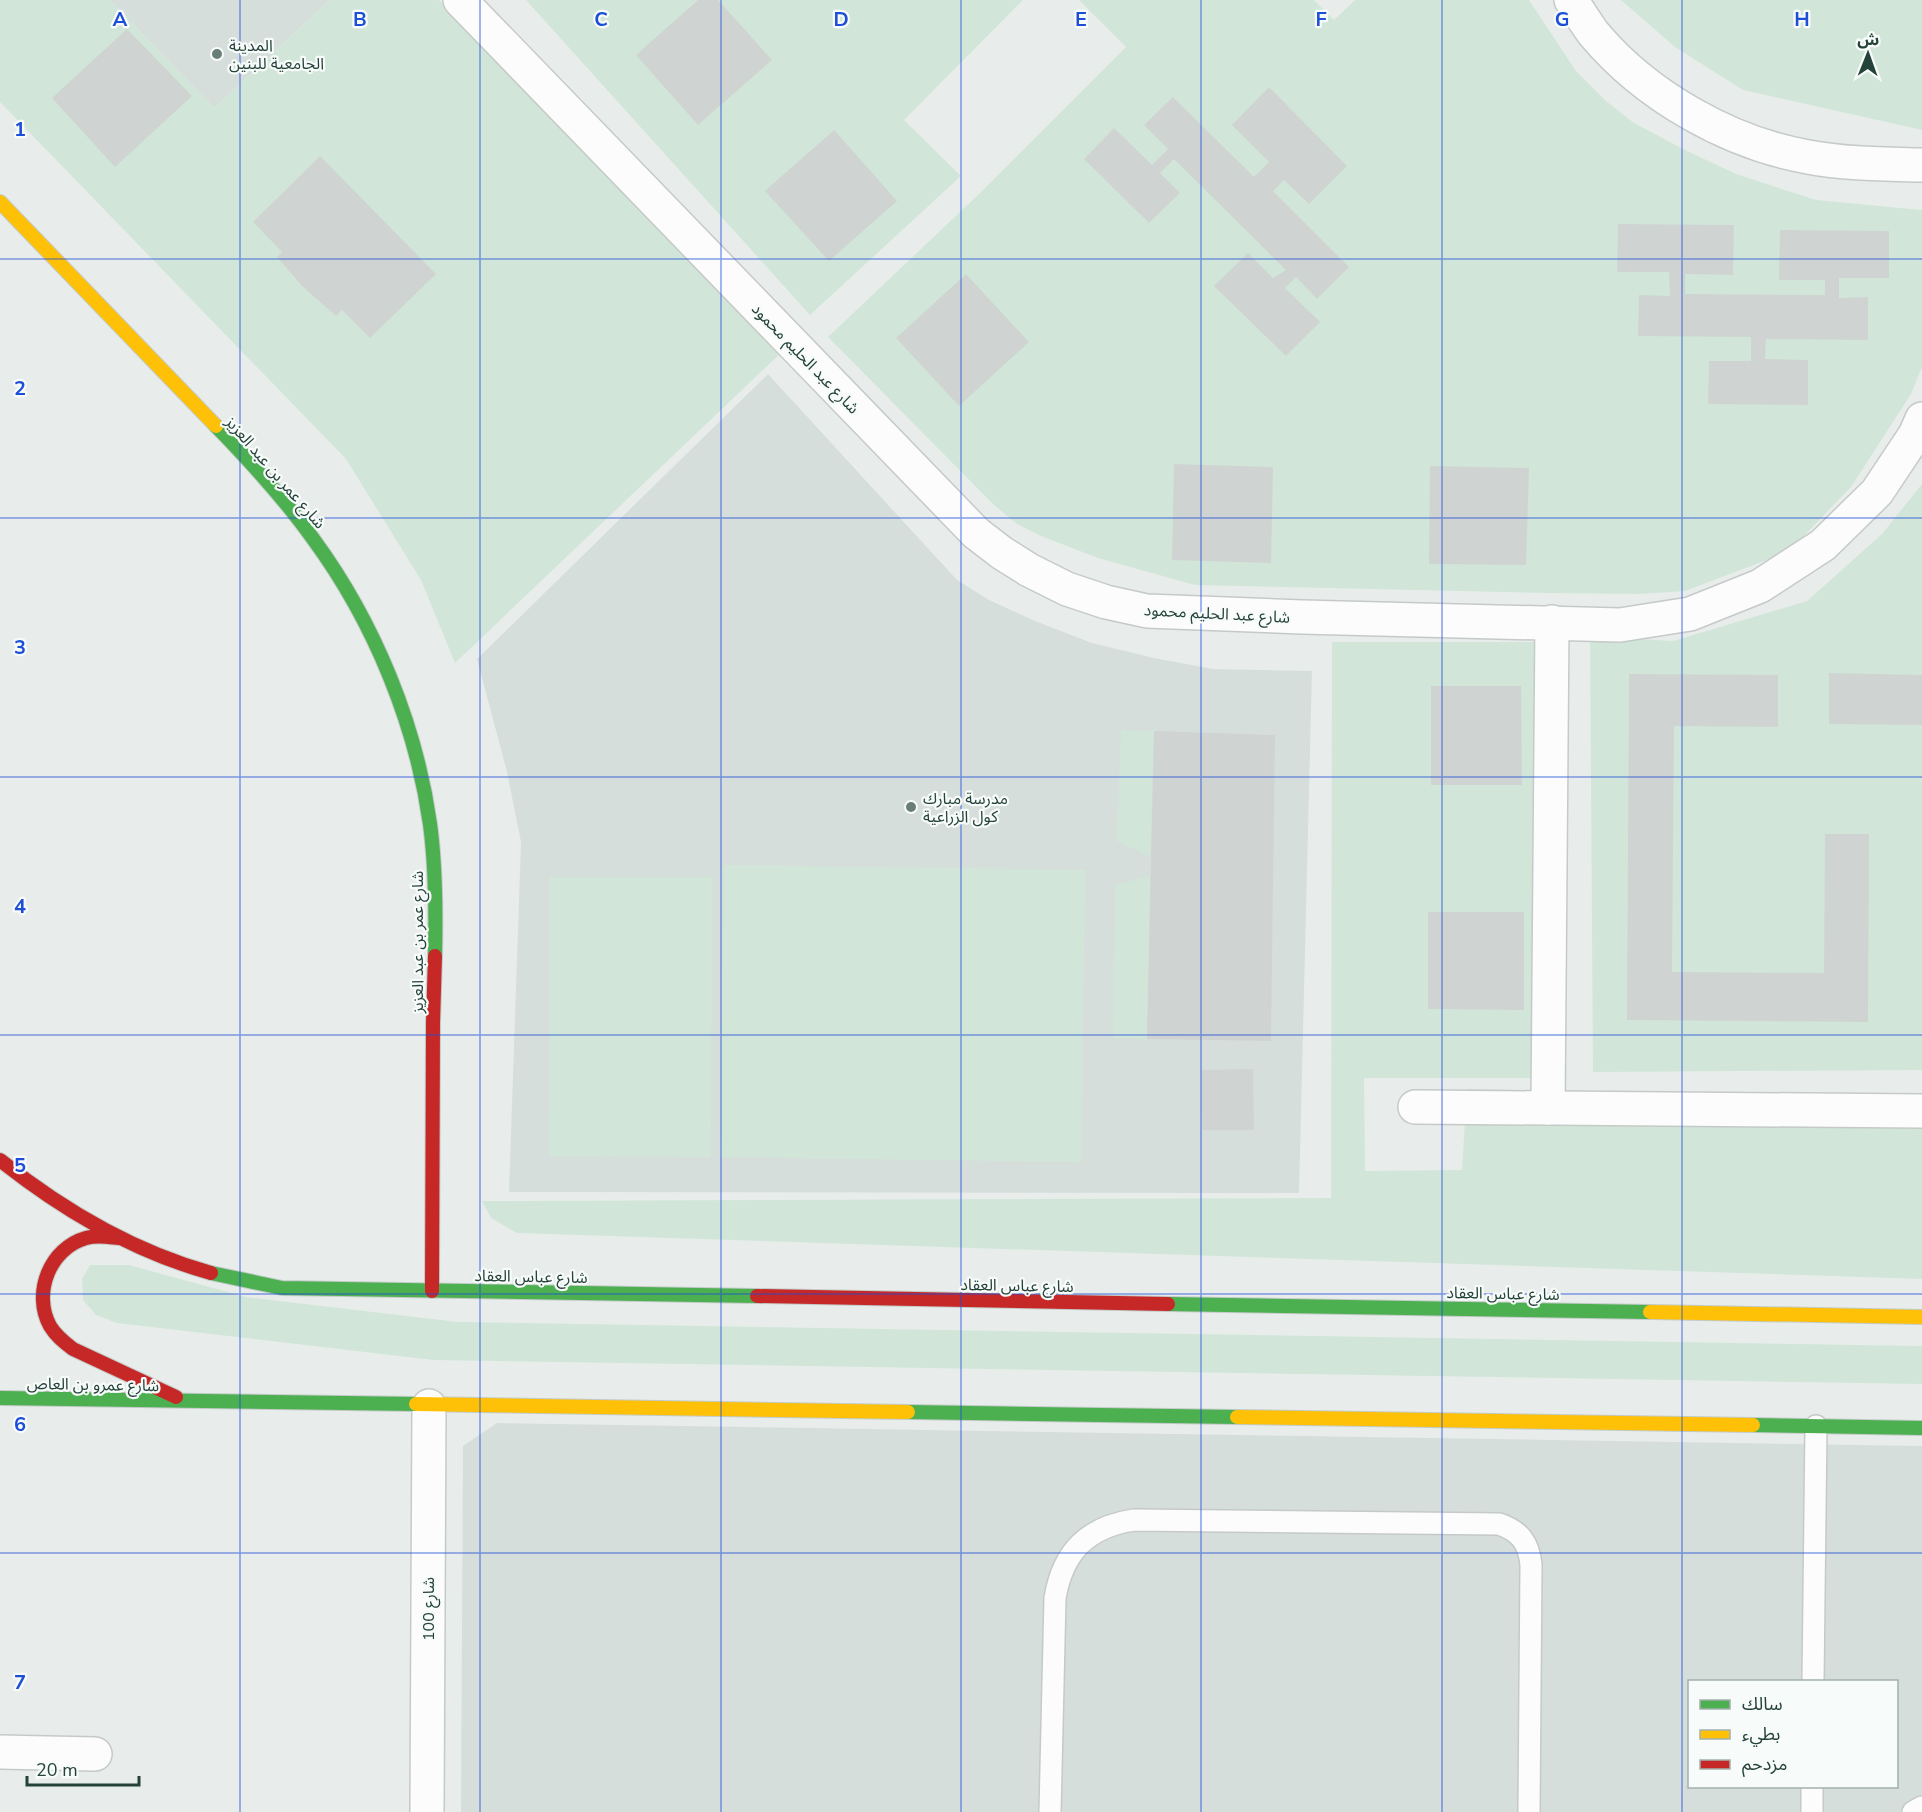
<svg xmlns="http://www.w3.org/2000/svg" width="1922" height="1812" viewBox="0 0 1922 1812" font-family="'Nunito Sans','Noto Sans Arabic',sans-serif">
  <rect width="100%" height="100%" fill="#e8edeb"/>
  <g fill="#d6dedb" fill-rule="evenodd">
    <path d="M 110,0 L 330,0 L 214,108 Z"/>
    <path d="M 768,374 L 957,580 L 989,600 L 1035,621 L 1092,643 L 1154,658 L 1213,669 L 1312,671 L 1299,1193 L 509,1192 L 521,842 L 507,772 L 477,659 Z"/>
    <path d="M 497,1423 L 1922,1446 L 1922,1812 L 461,1812 L 463,1446 ZM 1690,1682 L 1896,1682 L 1896,1786 L 1690,1786 Z"/>
  </g>
  <g fill="#d1e6d8">
    <path d="M 0,0 L 110,0 L 214,108 L 330,0 L 439,0 L 784,350 L 455,663 L 421,580 L 346,459 L 0,102 Z"/>
    <path d="M 526,0 L 1023,0 L 904,120 L 961,176 L 810,315 Z"/>
    <path d="M 1079,0 L 1314,0 L 1334,20 L 1355,0 L 1529,0 L 1576,71 L 1606,101 L 1634,123 L 1687,151 L 1736,174 L 1816,200 L 1922,210 L 1922,367 L 1911,394 L 1851,487 L 1801,539 L 1767,560 L 1685,591 L 1639,594 L 1547,593 L 1195,585 L 1098,558 L 1041,536 L 1017,524 L 994,505 L 828,337 L 979,194 L 1126,47 Z"/>
    <path d="M 1621,0 L 1922,0 L 1922,130 L 1743,90 L 1675,47 Z"/>
    <path d="M 1922,484 L 1922,1070 L 1593,1072 L 1590,636 L 1673,641 L 1807,601 L 1882,534 Z"/>
    <path d="M 1332,642 L 1547,642 L 1548,1078 L 1364,1078 L 1365,1171 L 1462,1170 L 1467,1089 L 1922,1096 L 1922,1279 L 517,1233 L 491,1218 L 482,1201 L 1331,1198 Z"/>
    <path d="M 1121,730 L 1154,731 L 1150,856 L 1117,841 Z"/>
    <path d="M 724,865 L 1085,870 L 1081,1162 L 720,1157 Z"/>
    <path d="M 1150,876 L 1147,1039 L 1113,1038 L 1115,885 Z"/>
    <path d="M 550,877 L 712,877 L 711,1157 L 549,1156 Z"/>
    <path d="M 90,1265 L 129,1265 L 246,1297 L 458,1322 L 1922,1346 L 1922,1384 L 433,1360 L 117,1323 L 96,1315 L 83,1300 L 82,1279 Z"/>
  </g>
  <g fill="#cfd4d2">
    <path d="M 698,0 L 718,0 L 772,60 L 698,125 L 636,55 Z"/>
    <path d="M 127,29 L 192,96 L 115,167 L 52,98 Z"/>
    <path d="M 1269,87 L 1347,166 L 1309,204 L 1284,180 L 1273,191 L 1349,267 L 1317,299 L 1296,277 L 1285,288 L 1320,322 L 1286,356 L 1214,286 L 1248,253 L 1273,278 L 1286,270 L 1174,159 L 1160,173 L 1180,193 L 1149,223 L 1084,159 L 1114,128 L 1152,165 L 1168,149 L 1144,125 L 1173,97 L 1254,177 L 1269,162 L 1232,125 Z"/>
    <path d="M 834,130 L 897,201 L 829,261 L 765,191 Z"/>
    <path d="M 320,156 L 436,274 L 370,338 L 342,310 L 336,316 L 302,286 L 277,257 L 282,252 L 253,222 Z"/>
    <path d="M 1618,224 L 1734,225 L 1733,275 L 1685,274 L 1685,294 L 1825,295 L 1825,280 L 1779,280 L 1780,230 L 1889,231 L 1889,278 L 1839,278 L 1839,298 L 1868,297 L 1868,340 L 1766,339 L 1765,359 L 1808,360 L 1808,405 L 1708,404 L 1709,361 L 1751,361 L 1751,337 L 1638,336 L 1639,295 L 1670,296 L 1669,272 L 1617,272 Z"/>
    <path d="M 966,274 L 1029,342 L 959,406 L 896,338 Z"/>
    <path d="M 1174,464 L 1273,467 L 1271,563 L 1172,560 Z"/>
    <path d="M 1430,466 L 1529,468 L 1526,565 L 1429,564 Z"/>
    <path d="M 1829,673 L 1922,675 L 1922,725 L 1829,724 Z"/>
    <path d="M 1629,674 L 1778,675 L 1778,727 L 1674,726 L 1672,972 L 1824,973 L 1825,834 L 1869,834 L 1868,1022 L 1627,1020 Z"/>
    <path d="M 1431,686 L 1521,686 L 1522,785 L 1431,785 Z"/>
    <path d="M 1154,731 L 1275,735 L 1271,1041 L 1147,1039 Z"/>
    <path d="M 1428,912 L 1524,912 L 1524,1010 L 1428,1009 Z"/>
    <path d="M 1253,1069 L 1254,1130 L 1202,1130 L 1201,1070 Z"/>
  </g>
  <g fill="none" stroke-linecap="round" stroke-linejoin="round">
    <defs>
      <g id="lane">
        <path d="M 1813,1682 L 1816,1426"/>
        <path d="M 1050,1812 L 1055,1598 C 1063,1551 1088,1527 1134,1520 L 1499,1524 C 1520,1531 1529,1543 1531,1565 L 1529,1812"/>
        <path d="M 1812,1812 L 1812,1786"/>
        <path d="M 1913,1812 L 1922,1807"/>
      </g>
      <g id="street">
        <path d="M 460,0 L 976,533 L 1002,553 L 1029,570 L 1067,589 L 1106,602 L 1147,611 L 1302,617 L 1620,625 L 1690,614 L 1760,586 L 1823,545 L 1877,492 L 1915,435 L 1922,419"/>
        <path d="M 1571,0 C 1579,11 1586,24 1594,34 C 1646,96 1729,143 1808,157 C 1845,164 1884,164 1922,165"/>
        <path d="M 1415,1107 L 1922,1111"/>
        <path d="M 1548,1108 L 1552,622"/>
        <path d="M 0,1752 L 95,1754"/>
        <path d="M 427,1812 L 429,1406"/>
      </g>
      <g id="fast">
        <path d="M 216,426 C 251,462 285,499 314,540 C 374,622 416,724 430,824 C 436,868 436,912 435,956"/>
        <path d="M 211,1273 L 282,1288 L 757,1296"/>
        <path d="M 1168,1304 L 1650,1312"/>
        <path d="M 0,1398 L 416,1404"/>
        <path d="M 908,1412 L 1237,1417"/>
        <path d="M 1753,1425 L 1922,1428"/>
      </g>
      <g id="slow">
        <path d="M 0,202 L 216,426"/>
        <path d="M 1650,1312 L 1922,1317"/>
        <path d="M 416,1404 L 908,1412"/>
        <path d="M 1237,1417 L 1753,1425"/>
      </g>
      <g id="jam">
        <path d="M 0,1160 C 64,1211 132,1251 211,1273"/>
        <path d="M 119,1238 C 108,1237 97,1235 86,1238 C 50,1248 32,1293 50,1326 C 56,1336 64,1342 73,1349 L 176,1397"/>
        <path d="M 432,1291 L 433,1023 L 435,956"/>
        <path d="M 757,1296 L 1168,1304"/>
      </g>
    </defs>
    <use href="#lane" stroke="#c5cac8" stroke-width="24"/>
    <use href="#street" stroke="#c5cac8" stroke-width="36"/>
    <use href="#fast" stroke="#c3cbc8" stroke-width="16"/>
    <use href="#slow" stroke="#c3cbc8" stroke-width="16"/>
    <use href="#jam" stroke="#c3cbc8" stroke-width="16"/>
    <use href="#lane" stroke="#fcfcfc" stroke-width="21"/>
    <use href="#street" stroke="#fcfcfc" stroke-width="33"/>
    <use href="#fast" stroke="#4caf50" stroke-width="14"/>
    <use href="#slow" stroke="#ffc107" stroke-width="14"/>
    <use href="#jam" stroke="#c62828" stroke-width="14"/>
  </g>
  <path fill="none" stroke="#1d4ed8" stroke-width="1.5" stroke-opacity="0.55" d="M 240,0 L 240,1812M 480,0 L 480,1812M 721,0 L 721,1812M 961,0 L 961,1812M 1201,0 L 1201,1812M 1442,0 L 1442,1812M 1682,0 L 1682,1812M 0,259 L 1922,259M 0,518 L 1922,518M 0,777 L 1922,777M 0,1035 L 1922,1035M 0,1294 L 1922,1294M 0,1553 L 1922,1553"/>
  <g fill="#697e78" stroke="#f7fbf9" stroke-width="2">
    <circle cx="217" cy="54" r="6"/>
    <circle cx="911" cy="807" r="6"/>
  </g>
  <g text-anchor="middle" stroke-width="4.5" stroke-linejoin="round" paint-order="stroke">
    <g font-size="16" fill="#24423a" stroke="#f7fbf9" text-anchor="start">
      <text x="229" y="51">المدينة<tspan x="229" dy="18">الجامعية للبنين</tspan></text>
      <text x="923" y="804">مدرسة مبارك<tspan x="923" dy="18">كول الزراعية</tspan></text>
    </g>
    <g font-size="16" fill="#24423a" stroke="#f7fbf9">
      <text transform="translate(806 358) rotate(46)" y="6">شارع عبد الحليم محمود</text>
      <text transform="translate(276 472) rotate(49)" y="6">شارع عمر بن عبد العزيز</text>
      <text transform="translate(1217 613) rotate(3)" y="6">شارع عبد الحليم محمود</text>
      <text transform="translate(417 942) rotate(-90)" y="6">شارع عمر بن عبد العزيز</text>
      <text transform="translate(531 1276) rotate(1)" y="6">شارع عباس العقاد</text>
      <text transform="translate(1017 1285) rotate(1)" y="6">شارع عباس العقاد</text>
      <text transform="translate(1503 1293) rotate(1)" y="6">شارع عباس العقاد</text>
      <text transform="translate(93 1384) rotate(1)" y="6">شارع عمرو بن العاص</text>
      <text transform="translate(428 1609) rotate(-90)" y="6">شارع 100</text>
    </g>
  </g>
  <g font-size="20" text-anchor="middle" font-weight="bold" fill="#1d4ed8" stroke="#f7fbf9" stroke-width="4.5" stroke-linejoin="round" paint-order="stroke">
    <text x="120" y="26">A</text>
    <text x="360" y="26">B</text>
    <text x="601" y="26">C</text>
    <text x="841" y="26">D</text>
    <text x="1081" y="26">E</text>
    <text x="1321" y="26">F</text>
    <text x="1562" y="26">G</text>
    <text x="1802" y="26">H</text>
    <text x="20" y="136">1</text>
    <text x="20" y="395">2</text>
    <text x="20" y="654">3</text>
    <text x="20" y="913">4</text>
    <text x="20" y="1172">5</text>
    <text x="20" y="1431">6</text>
    <text x="20" y="1689">7</text>
  </g>
  <rect x="1688" y="1680" width="210" height="108" fill="#f7fbf9" stroke="#a3b1ad" stroke-width="1.5"/>
  <rect x="1700" y="1700" width="30" height="9" fill="#4caf50" stroke="#a3b1ad" stroke-width="1.5"/>
  <text x="1742" y="1710" font-size="18" fill="#24423a">سالك</text>
  <rect x="1700" y="1730" width="30" height="9" fill="#ffc107" stroke="#a3b1ad" stroke-width="1.5"/>
  <text x="1742" y="1740" font-size="18" fill="#24423a">بطيء</text>
  <rect x="1700" y="1760" width="30" height="9" fill="#c62828" stroke="#a3b1ad" stroke-width="1.5"/>
  <text x="1742" y="1770" font-size="18" fill="#24423a">مزدحم</text>
  <g transform="translate(1868 54) rotate(1)" stroke="#f7fbf9" stroke-width="4.5" paint-order="stroke">
  <path d="M0-4.5L10 22L0 15L-10 22Z" fill="#24423a"/>
  <text y="-9" font-size="16" font-weight="bold" text-anchor="middle" fill="#24423a">ش</text>
  </g>
  <path d="M27 1776v9h112v-9" fill="none" stroke="#24423a" stroke-width="3"/>
  <text x="36" y="1776" font-size="18" fill="#24423a" stroke="#f7fbf9" stroke-width="4.5" paint-order="stroke">20 m</text>
</svg>
